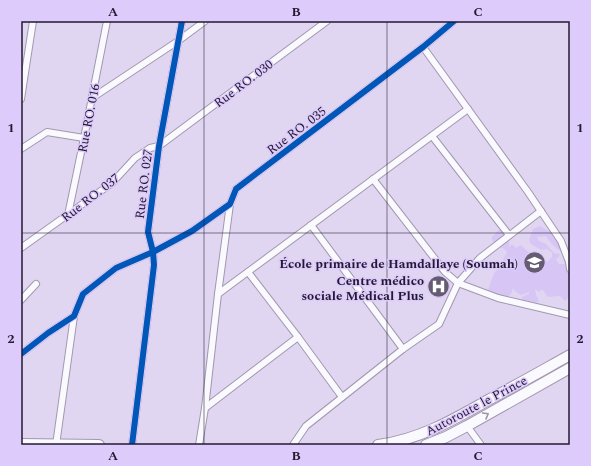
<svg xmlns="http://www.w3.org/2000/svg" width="591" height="466" viewBox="0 0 591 466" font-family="Spectral,serif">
  <rect width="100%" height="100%" fill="#e0d6f1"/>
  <path fill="#d7c6f5" d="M 540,226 L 548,231 L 552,230 L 563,250 L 558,250 L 550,242 L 546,236 L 537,237 L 539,241 L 546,244 L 554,253 L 560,254 L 559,257 L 556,259 L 559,264 L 566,264 L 570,276 L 569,283 L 570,283 L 570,296 L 565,301 L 560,296 L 548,297 L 542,289 L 539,292 L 535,289 L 536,295 L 539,301 L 534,304 L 523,302 L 522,297 L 529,294 L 529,292 L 521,295 L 516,292 L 513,288 L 511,294 L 507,297 L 492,294 L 488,290 L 494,273 L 498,269 L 507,252 L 504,249 L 500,247 L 492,240 L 492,237 L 496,233 L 498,230 L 502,230 L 505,236 L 509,241 L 509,247 L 512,244 L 516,248 L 521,245 L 527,251 L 542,258 L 547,262 L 552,257 L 552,253 L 547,249 L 541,250 L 531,244 L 529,240 L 533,229 Z"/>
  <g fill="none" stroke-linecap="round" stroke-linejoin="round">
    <defs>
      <g id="street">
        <path d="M 423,47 L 528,192 L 561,241 L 569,262 L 570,269"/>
        <path d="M 92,98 L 178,41 L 205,21"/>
        <path d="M 21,99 L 33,21"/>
        <path d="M 432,136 L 509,235"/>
        <path d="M 21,149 L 47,132 L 84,138"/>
        <path d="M 373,179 L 445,272 L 458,283 L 498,298 L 570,315"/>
        <path d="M 68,215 L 84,138 L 107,21"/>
        <path d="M 311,225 L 403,349"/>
        <path d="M 21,248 L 112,183 L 135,158 L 150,148 L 159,146 L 327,21"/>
        <path d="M 248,272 L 298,337 L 342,397"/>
        <path d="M 218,294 L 468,109"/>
        <path d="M 21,300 L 36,284"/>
        <path d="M 21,354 L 48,333 L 74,316 L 83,294 L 116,268 L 153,252 L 192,231 L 230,204 L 236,189 L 423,47 L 454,21"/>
        <path d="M 205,408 L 298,337"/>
        <path d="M 467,426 L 481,445"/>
        <path d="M 56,445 L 74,316"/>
        <path d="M 132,445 L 154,265 L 153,252 L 148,232 L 159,146 L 182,21"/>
        <path d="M 199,445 L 205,408 L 218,294 L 230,204"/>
        <path d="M 293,445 L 306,426 L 403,349 L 439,324 L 458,283 L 480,258 L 541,211"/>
      </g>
      <g id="primary">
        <path d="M 21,444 L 99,445"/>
        <path d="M 378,445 C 419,440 455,419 490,399 C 517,385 543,370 570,355"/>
        <path d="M 426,445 L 446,437 L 467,426 L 570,368"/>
      </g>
    </defs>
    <use href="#street" stroke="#a198ae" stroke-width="8"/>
    <use href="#primary" stroke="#a198ae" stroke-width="12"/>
    <use href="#street" stroke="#faf9fd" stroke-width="6"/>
    <use href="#primary" stroke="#faf9fd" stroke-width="10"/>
    <defs>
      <g id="cycleway">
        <path d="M 21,354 L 48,333 L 74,316 L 83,294 L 116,268 L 153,252 L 192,231 L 230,204 L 236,189 L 423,47 L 454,21"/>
        <path d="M 132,445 L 154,265 L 153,252 L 148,232 L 159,146 L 182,21"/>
      </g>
    </defs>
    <use href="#cycleway" stroke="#ddcbfc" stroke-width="8"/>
    <use href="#cycleway" stroke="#0057b8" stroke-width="6"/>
  </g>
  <defs><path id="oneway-chevron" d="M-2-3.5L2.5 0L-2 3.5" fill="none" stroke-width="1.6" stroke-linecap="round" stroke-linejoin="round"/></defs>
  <use stroke="#9995a1" href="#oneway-chevron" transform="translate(486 415) rotate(-30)"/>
  <path fill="none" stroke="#231a31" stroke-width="1" stroke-opacity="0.55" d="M 204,21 L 204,445M 387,21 L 387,445M 21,233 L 570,233"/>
  <defs>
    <symbol id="school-disc" viewBox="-11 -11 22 22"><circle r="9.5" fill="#655c74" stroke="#ddcbfc"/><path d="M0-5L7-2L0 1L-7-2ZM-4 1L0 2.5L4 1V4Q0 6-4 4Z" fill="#fff"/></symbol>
    <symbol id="hospital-disc" viewBox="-11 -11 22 22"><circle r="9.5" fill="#655c74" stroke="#ddcbfc"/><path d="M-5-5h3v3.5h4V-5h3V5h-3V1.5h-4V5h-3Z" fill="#fff"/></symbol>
  </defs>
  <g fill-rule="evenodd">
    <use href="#school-disc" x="522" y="250" width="25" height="25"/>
    <use href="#hospital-disc" x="426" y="274" width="25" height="25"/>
  </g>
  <g text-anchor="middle" stroke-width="3" stroke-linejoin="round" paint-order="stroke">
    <g font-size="13" fill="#231a31" stroke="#ddcbfc">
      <text transform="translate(243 83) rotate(-37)" y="5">Rue RO. 030</text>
      <text transform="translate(88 118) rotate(-79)" y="5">Rue RO. 016</text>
      <text transform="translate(296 130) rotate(-37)" y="5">Rue RO. 035</text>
      <text transform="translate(143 184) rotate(-83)" y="5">Rue RO. 027</text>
      <text transform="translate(90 197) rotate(-38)" y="5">Rue RO. 037</text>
      <text transform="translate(476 405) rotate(-28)" y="5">Autoroute le Prince</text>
    </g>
    <g font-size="13" font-weight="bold" fill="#231a31" stroke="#ddcbfc" text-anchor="end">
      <text x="518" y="268">École primaire de Hamdallaye (Soumah)</text>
      <text x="424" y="285">Centre médico<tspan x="424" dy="15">sociale Médical Plus</tspan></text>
    </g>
  </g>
  <rect width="591" height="466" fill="none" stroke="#ddcbfc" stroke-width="44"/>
  <rect x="22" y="22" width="547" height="422" fill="none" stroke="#231a31" stroke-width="1.5"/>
  <g font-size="13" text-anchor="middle" font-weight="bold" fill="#231a31">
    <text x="113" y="16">A</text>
    <text x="296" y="16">B</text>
    <text x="478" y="16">C</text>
    <text x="11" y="132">1</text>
    <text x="580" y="132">1</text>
    <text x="11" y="343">2</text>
    <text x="580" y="343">2</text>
    <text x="113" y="460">A</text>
    <text x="296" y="460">B</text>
    <text x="478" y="460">C</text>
  </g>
</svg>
